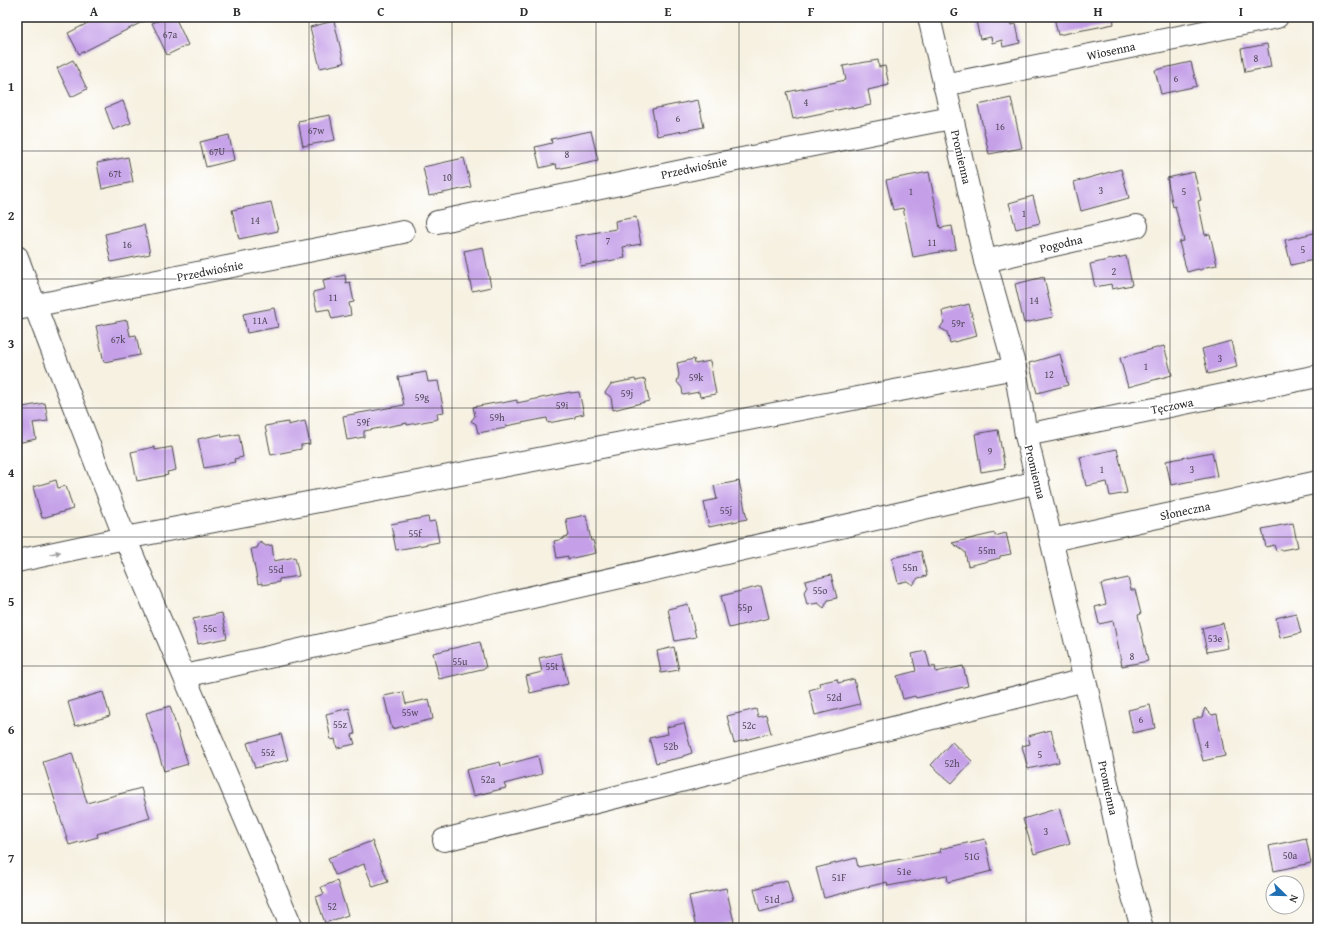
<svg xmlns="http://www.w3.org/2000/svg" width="1335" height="945" viewBox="0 0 1335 945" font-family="'Gentium Book Plus',serif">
  <rect width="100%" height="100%" fill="#fff"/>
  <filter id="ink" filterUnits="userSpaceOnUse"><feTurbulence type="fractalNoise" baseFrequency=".025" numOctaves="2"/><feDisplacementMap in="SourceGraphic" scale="8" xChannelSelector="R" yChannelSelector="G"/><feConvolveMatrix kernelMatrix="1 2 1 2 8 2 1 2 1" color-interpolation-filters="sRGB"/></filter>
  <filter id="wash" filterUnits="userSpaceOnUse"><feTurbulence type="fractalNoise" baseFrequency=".012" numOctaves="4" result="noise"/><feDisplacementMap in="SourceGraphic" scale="16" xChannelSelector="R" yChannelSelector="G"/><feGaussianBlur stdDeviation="0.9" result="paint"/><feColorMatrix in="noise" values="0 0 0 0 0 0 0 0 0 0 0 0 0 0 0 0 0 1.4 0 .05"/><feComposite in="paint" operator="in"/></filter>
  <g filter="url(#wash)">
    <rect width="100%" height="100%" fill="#f6f1e1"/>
    <g id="blocks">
      <g fill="#c5a0e8">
        <path d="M 100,17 L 152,17 L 79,54 L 68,33 Z"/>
        <path d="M 167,17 L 175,17 L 188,45 L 167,55 L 152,23 Z"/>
        <path d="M 992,17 L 1009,17 L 1011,25 L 1016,24 L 1020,43 L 1003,47 L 1002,40 L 992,43 L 991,37 L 980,39 L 976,21 Z"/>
        <path d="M 1054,17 L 1113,17 L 1114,24 L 1058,35 Z"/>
        <path d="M 334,21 L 344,63 L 320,68 L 310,27 Z"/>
        <path d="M 1267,44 L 1271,67 L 1245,72 L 1241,49 Z"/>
        <path d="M 73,60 L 87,89 L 71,97 L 57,68 Z"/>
        <path d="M 878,60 L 879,67 L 885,66 L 889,85 L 868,90 L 871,105 L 852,109 L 852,107 L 793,119 L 787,92 L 846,80 L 843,66 Z"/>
        <path d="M 1191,62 L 1197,86 L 1161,94 L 1155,70 Z"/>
        <path d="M 1011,98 L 1022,148 L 989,154 L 978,105 Z"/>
        <path d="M 698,100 L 704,127 L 657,136 L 652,109 Z"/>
        <path d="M 123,101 L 131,123 L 113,130 L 105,108 Z"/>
        <path d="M 330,115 L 335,140 L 303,146 L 298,121 Z"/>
        <path d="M 591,131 L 598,160 L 557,169 L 556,164 L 540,168 L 535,147 L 552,143 L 551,139 Z"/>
        <path d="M 229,135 L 234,160 L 206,167 L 200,142 Z"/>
        <path d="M 128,157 L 133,182 L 102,189 L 97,163 Z"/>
        <path d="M 464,158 L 471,187 L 429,196 L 423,167 Z"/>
        <path d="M 1121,169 L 1129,198 L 1081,211 L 1074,182 Z"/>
        <path d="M 929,172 L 940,228 L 952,226 L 956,249 L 913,257 L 903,208 L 893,210 L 886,180 Z"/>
        <path d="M 1194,172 L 1201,200 L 1198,201 L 1205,235 L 1210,234 L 1217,265 L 1206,267 L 1200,270 L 1198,269 L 1187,272 L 1179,242 L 1184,241 L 1175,206 L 1173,207 L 1167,178 Z"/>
        <path d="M 1033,196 L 1040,223 L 1016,229 L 1009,203 Z"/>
        <path d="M 271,202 L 278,231 L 239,239 L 232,210 Z"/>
        <path d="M 636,217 L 641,244 L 623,247 L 625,258 L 581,266 L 575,236 L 616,229 L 615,221 Z"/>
        <path d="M 144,225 L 150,254 L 111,262 L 105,234 Z"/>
        <path d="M 1318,232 L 1318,259 L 1291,265 L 1285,240 Z"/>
        <path d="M 483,247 L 491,287 L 472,291 L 464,251 Z"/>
        <path d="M 1126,256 L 1132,285 L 1112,289 L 1111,284 L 1095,287 L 1090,264 Z"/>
        <path d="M 345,275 L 346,283 L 350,282 L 354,302 L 349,303 L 351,315 L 332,319 L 329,309 L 317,311 L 313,292 L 325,289 L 323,280 Z"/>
        <path d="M 1044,277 L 1053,317 L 1024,323 L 1015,284 Z"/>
        <path d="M 969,304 L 977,336 L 950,343 L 947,332 L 940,328 L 944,322 L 942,311 Z"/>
        <path d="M 274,308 L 278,327 L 247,333 L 243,314 Z"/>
        <path d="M 127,320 L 130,336 L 136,335 L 140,355 L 104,362 L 96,326 Z"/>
        <path d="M 1231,341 L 1237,367 L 1208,374 L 1202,349 Z"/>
        <path d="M 1164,346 L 1172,375 L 1128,387 L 1120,358 Z"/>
        <path d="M 1060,354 L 1068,385 L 1037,393 L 1029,363 Z"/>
        <path d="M 694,359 L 695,364 L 710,361 L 716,394 L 700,397 L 699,392 L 683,395 L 682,388 L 677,382 L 679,375 L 677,363 Z"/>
        <path d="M 426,372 L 428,382 L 438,381 L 444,412 L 437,413 L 438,419 L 407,425 L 407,423 L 364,431 L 364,437 L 347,440 L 343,416 L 404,405 L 398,377 Z"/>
        <path d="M 635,379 L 636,381 L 645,379 L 649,401 L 613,410 L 611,397 L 605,393 L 611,384 Z"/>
        <path d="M 570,392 L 570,393 L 579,392 L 584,414 L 575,416 L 575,418 L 548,423 L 547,418 L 506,426 L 506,428 L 478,433 L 476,424 L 471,421 L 475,416 L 473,407 L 501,402 L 502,403 L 517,400 L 517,403 Z"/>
        <path d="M 45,403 L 48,421 L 33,423 L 36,439 L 17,443 L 17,408 Z"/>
        <path d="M 305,421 L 310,444 L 301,445 L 301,449 L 271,455 L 265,426 L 288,422 L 288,425 Z"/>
        <path d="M 998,430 L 1005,468 L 981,472 L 975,434 Z"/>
        <path d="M 221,434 L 222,437 L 239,434 L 243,457 L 234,459 L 235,462 L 204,468 L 198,439 Z"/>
        <path d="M 154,447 L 155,450 L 172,447 L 176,470 L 167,472 L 168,475 L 137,481 L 131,452 Z"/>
        <path d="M 1117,449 L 1127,493 L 1110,496 L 1107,482 L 1086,486 L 1080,457 Z"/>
        <path d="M 1212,452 L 1217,476 L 1171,485 L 1166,461 Z"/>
        <path d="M 56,480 L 58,488 L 66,486 L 73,509 L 42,518 L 33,487 Z"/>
        <path d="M 739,481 L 747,519 L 709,527 L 704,502 L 717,499 L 714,486 Z"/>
        <path d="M 586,515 L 591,541 L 593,540 L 596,553 L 568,559 L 568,556 L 557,558 L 554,541 L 564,539 L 564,537 L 569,536 L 566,519 Z"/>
        <path d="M 428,517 L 429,522 L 435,521 L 439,542 L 396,550 L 391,524 Z"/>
        <path d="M 1293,523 L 1298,547 L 1276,551 L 1274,545 L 1266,547 L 1262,529 Z"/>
        <path d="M 995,533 L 995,536 L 1006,533 L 1011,554 L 1000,556 L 1000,558 L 968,566 L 965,552 L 952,543 Z"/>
        <path d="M 260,542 L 266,546 L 272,545 L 274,561 L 295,557 L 299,576 L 279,579 L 279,582 L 262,585 L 262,583 L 258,584 L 251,549 L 257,548 Z"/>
        <path d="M 921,551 L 927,576 L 918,578 L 913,585 L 907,581 L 898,583 L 892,558 Z"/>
        <path d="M 831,575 L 837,598 L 828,600 L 824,608 L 818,603 L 807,605 L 804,592 L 807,587 L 805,581 Z"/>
        <path d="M 1128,578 L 1131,590 L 1135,590 L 1141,614 L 1138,615 L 1148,661 L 1122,666 L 1113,621 L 1099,624 L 1095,607 L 1106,604 L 1101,584 Z"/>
        <path d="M 761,586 L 769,618 L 729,628 L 721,596 Z"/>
        <path d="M 688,604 L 696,637 L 675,641 L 668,609 Z"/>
        <path d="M 222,613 L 227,638 L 198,644 L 193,619 Z"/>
        <path d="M 1296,613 L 1301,633 L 1280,638 L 1276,618 Z"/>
        <path d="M 1223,623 L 1228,648 L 1207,652 L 1202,628 Z"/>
        <path d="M 480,642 L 486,668 L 439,679 L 433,653 Z"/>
        <path d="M 674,647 L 679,670 L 661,673 L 657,651 Z"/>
        <path d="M 926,651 L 930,667 L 935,666 L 936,672 L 963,666 L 968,686 L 916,698 L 915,696 L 903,699 L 897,676 L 916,671 L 912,654 Z"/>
        <path d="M 561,653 L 568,684 L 530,693 L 526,676 L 542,672 L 539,658 Z"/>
        <path d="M 837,679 L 838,683 L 854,679 L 860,704 L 815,715 L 809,690 L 820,687 L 819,683 Z"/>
        <path d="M 103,692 L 110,716 L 75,726 L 68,702 Z"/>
        <path d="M 403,692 L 406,704 L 429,699 L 433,719 L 392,729 L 384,696 Z"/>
        <path d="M 1150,705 L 1155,728 L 1133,733 L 1128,710 Z"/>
        <path d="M 170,706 L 188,764 L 164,771 L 146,713 Z"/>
        <path d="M 349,708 L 355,734 L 352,735 L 355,744 L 337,748 L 335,739 L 331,740 L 326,714 Z"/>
        <path d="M 1205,708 L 1212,715 L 1217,714 L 1225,756 L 1203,761 L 1193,719 L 1202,717 Z"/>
        <path d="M 756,709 L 758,717 L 766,715 L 771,733 L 734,743 L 727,716 Z"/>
        <path d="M 684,723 L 692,753 L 683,756 L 683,757 L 656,763 L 649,738 L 668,734 L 667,727 Z"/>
        <path d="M 1051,730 L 1059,762 L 1028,769 L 1022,746 L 1030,744 L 1028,736 Z"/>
        <path d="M 281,734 L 288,760 L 255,768 L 247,743 Z"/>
        <path d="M 952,742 L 972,761 L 952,783 L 931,765 Z"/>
        <path d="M 72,753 L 87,803 L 141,788 L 150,818 L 97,834 L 98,837 L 69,845 L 43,762 Z"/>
        <path d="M 538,756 L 542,774 L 504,784 L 506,788 L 473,796 L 466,770 L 500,762 L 501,766 Z"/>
        <path d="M 1059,808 L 1070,843 L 1034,854 L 1023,819 Z"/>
        <path d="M 1306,838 L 1311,863 L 1274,871 L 1269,846 Z"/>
        <path d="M 985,839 L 992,871 L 948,882 L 947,875 L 888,886 L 887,882 L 824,898 L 816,868 L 856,858 L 858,867 L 941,852 L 940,849 Z"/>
        <path d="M 372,841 L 388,882 L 373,887 L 364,864 L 335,875 L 328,858 Z"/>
        <path d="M 787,880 L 793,903 L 760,912 L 754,889 Z"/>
        <path d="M 337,881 L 348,915 L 325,923 L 316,897 L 324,894 L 321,887 Z"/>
        <path d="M 726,888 L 734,922 L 708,928 L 696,928 L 689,896 Z"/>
      </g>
    </g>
  </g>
  <g filter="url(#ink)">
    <use href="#blocks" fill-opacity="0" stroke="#494946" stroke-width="1"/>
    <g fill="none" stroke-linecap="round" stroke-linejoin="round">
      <defs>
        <g id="minor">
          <path d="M 929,17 L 985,261 L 1015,368 L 1026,435 L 1087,689 L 1125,868 L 1142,928"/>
          <path d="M 944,85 L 1277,17"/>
          <path d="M 437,222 L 716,164 L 951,118"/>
          <path d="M 17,257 L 35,306 L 125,538 L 292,928"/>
          <path d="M 985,261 L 1137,226"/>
          <path d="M 17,309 L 403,232"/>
          <path d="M 1026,435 L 1318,376"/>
          <path d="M 1052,540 L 1318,482"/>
          <path d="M 17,561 L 125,538 L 1015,368"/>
          <path d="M 185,676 L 1038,482"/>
          <path d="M 444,840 L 1085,680"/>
        </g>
      </defs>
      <use href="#minor" stroke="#494946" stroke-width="24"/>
      <use href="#minor" stroke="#fff" stroke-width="22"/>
    </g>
    <defs><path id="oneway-solid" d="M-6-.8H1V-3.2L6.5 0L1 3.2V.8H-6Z"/></defs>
    <use fill="#a0a0a0" href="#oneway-solid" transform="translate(55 553) rotate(-12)"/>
  </g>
  <path fill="none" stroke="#2b2b2b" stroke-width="1" stroke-opacity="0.55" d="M 165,17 L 165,928M 309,17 L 309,928M 452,17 L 452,928M 596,17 L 596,928M 739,17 L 739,928M 883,17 L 883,928M 1026,17 L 1026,928M 1170,17 L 1170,928M 17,151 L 1318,151M 17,279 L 1318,279M 17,408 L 1318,408M 17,537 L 1318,537M 17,666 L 1318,666M 17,794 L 1318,794"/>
  <g text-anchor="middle" stroke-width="3.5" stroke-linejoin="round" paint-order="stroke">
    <g font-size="10" fill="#52485a">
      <text x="170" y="38">67a</text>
      <text x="1256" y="62">8</text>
      <text x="1176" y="82">6</text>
      <text x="806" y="106">4</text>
      <text x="678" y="122">6</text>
      <text x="1000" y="130">16</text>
      <text x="316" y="134">67w</text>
      <text x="217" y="155">67U</text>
      <text x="567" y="158">8</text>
      <text x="115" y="177">67t</text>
      <text x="447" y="181">10</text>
      <text x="1101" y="194">3</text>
      <text x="911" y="195">1</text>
      <text x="1184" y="195">5</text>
      <text x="1024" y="217">1</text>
      <text x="255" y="224">14</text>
      <text x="608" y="244">7</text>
      <text x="932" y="246">11</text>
      <text x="127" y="248">16</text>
      <text x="1303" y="253">5</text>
      <text x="1114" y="275">2</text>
      <text x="333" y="301">11</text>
      <text x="1034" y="304">14</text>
      <text x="260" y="324">11A</text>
      <text x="958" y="327">59r</text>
      <text x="118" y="343">67k</text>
      <text x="1220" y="362">3</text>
      <text x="1146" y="370">1</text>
      <text x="1049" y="378">12</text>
      <text x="696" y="381">59k</text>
      <text x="627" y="397">59j</text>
      <text x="422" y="401">59g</text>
      <text x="562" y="409">59i</text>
      <text x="497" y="421">59h</text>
      <text x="363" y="426">59f</text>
      <text x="990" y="455">9</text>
      <text x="1102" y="473">1</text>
      <text x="1192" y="473">3</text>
      <text x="726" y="514">55j</text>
      <text x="415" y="537">55f</text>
      <text x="987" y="554">55m</text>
      <text x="910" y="571">55n</text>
      <text x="276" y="573">55d</text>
      <text x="820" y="594">55o</text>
      <text x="745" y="611">55p</text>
      <text x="210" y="632">55c</text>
      <text x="1215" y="642">53e</text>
      <text x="1132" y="660">8</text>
      <text x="460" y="665">55u</text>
      <text x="552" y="670">55t</text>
      <text x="834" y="701">52d</text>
      <text x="410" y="716">55w</text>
      <text x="1141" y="723">6</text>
      <text x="340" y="728">55z</text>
      <text x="749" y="729">52c</text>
      <text x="1207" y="748">4</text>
      <text x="671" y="750">52b</text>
      <text x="268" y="756">55ż</text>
      <text x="1040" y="758">5</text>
      <text x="952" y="767">52h</text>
      <text x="488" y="783">52a</text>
      <text x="1046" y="835">3</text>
      <text x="1290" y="859">50a</text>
      <text x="972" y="860">51G</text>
      <text x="904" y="875">51e</text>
      <text x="839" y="881">51F</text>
      <text x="772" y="903">51d</text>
      <text x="332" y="910">52</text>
    </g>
    <g font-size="12" fill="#2b2b2b" stroke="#fff">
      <text transform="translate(1111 51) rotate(-12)" y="4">Wiosenna</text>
      <text transform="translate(961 157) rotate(77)" y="4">Promienna</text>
      <text transform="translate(694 168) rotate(-12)" y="4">Przedwiośnie</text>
      <text transform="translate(1061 244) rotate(-13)" y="4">Pogodna</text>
      <text transform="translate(210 271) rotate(-11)" y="4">Przedwiośnie</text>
      <text transform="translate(1172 406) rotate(-11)" y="4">Tęczowa</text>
      <text transform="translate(1035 472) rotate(76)" y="4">Promienna</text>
      <text transform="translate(1185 511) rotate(-12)" y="4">Słoneczna</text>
      <text transform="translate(1108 788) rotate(78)" y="4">Promienna</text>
    </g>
  </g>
  <rect width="1335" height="945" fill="none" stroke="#fff" stroke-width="44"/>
  <g transform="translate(1285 895) rotate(113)"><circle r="19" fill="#ffffff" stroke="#aaaaaa"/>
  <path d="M0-3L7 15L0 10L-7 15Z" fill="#1f6fb2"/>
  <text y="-6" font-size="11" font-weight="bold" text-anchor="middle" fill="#2b2b2b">N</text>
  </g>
  <rect x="22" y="22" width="1291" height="901" fill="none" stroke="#2b2b2b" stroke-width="1.5"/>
  <g font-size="13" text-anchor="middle" font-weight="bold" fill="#2b2b2b">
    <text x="94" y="16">A</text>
    <text x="237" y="16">B</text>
    <text x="381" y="16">C</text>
    <text x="524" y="16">D</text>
    <text x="668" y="16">E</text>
    <text x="811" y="16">F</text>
    <text x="954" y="16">G</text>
    <text x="1098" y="16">H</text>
    <text x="1241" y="16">I</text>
    <text x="11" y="91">1</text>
    <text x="11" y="220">2</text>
    <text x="11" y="348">3</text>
    <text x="11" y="477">4</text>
    <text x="11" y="606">5</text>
    <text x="11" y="734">6</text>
    <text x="11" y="863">7</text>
  </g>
</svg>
